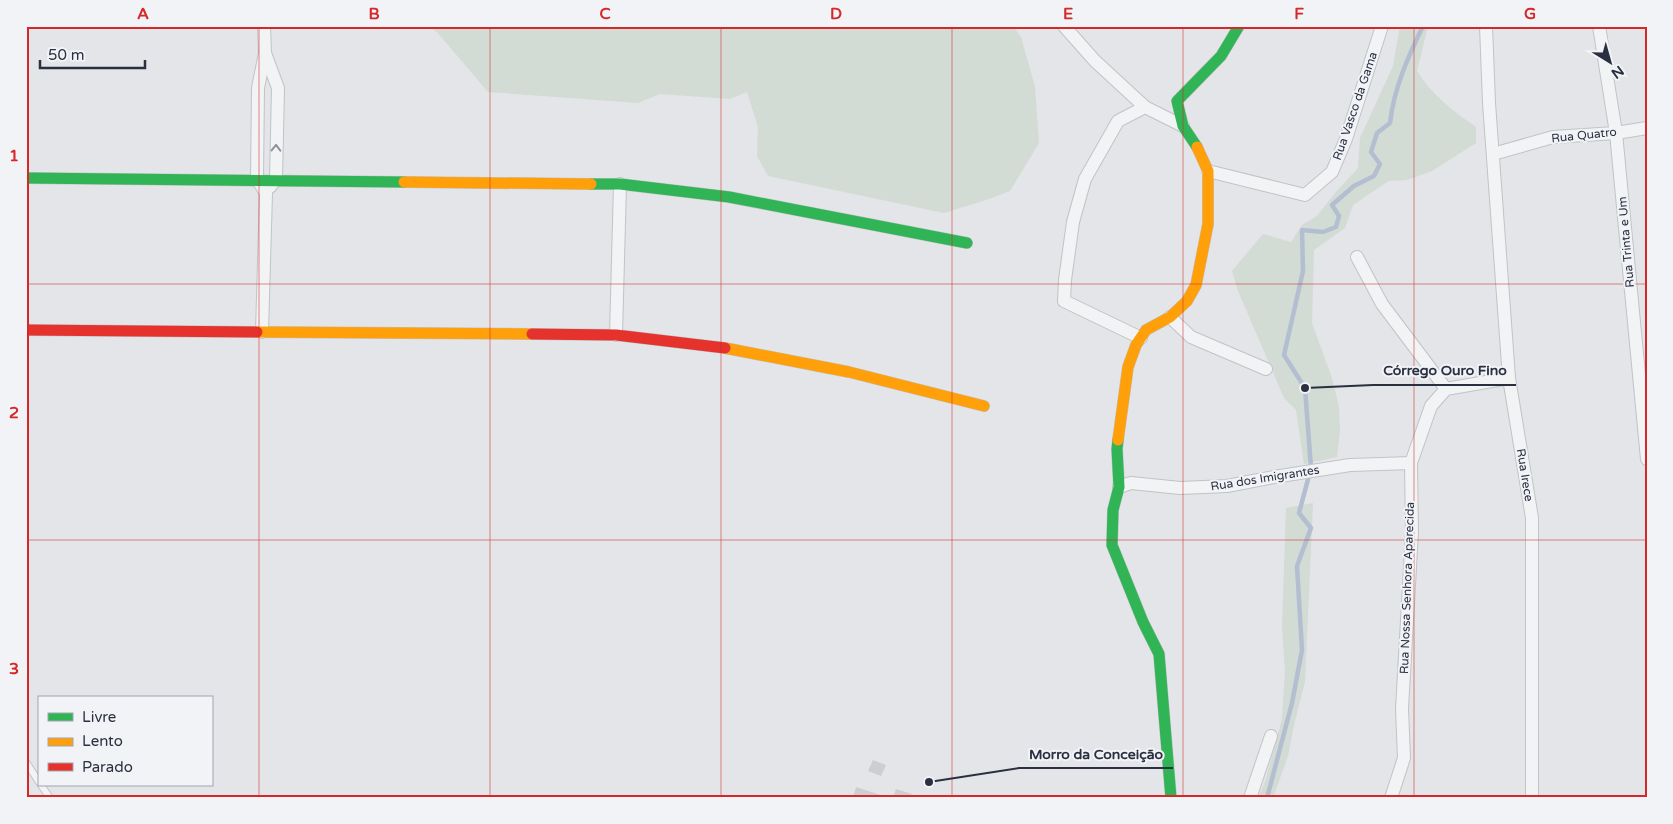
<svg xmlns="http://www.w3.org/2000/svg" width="1673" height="824" viewBox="0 0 1673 824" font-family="'Varela Round',sans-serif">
  <rect width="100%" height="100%" fill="#e3e5e8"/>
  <g fill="#d2dbd4">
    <path d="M 428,26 L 1013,26 L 1021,37 L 1035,87 L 1039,143 L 1010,191 L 989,199 L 944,213 L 768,176 L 757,156 L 758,127 L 747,92 L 730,99 L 660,94 L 638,103 L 488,92 L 437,32 Z"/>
    <path d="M 1400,26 L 1428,26 L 1417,71 C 1432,95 1453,111 1476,127 L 1476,143 L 1432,171 L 1407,180 L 1389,181 L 1375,190 L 1353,205 L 1345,228 L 1314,250 L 1312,323 L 1332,378 L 1339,407 L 1340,430 L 1337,457 L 1304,464 L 1296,410 L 1284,398 L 1238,291 L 1232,271 L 1263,234 L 1291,242 L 1302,225 L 1317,216 L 1335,193 L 1358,168 L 1360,138 L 1393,66 Z"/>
    <path d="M 1313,503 L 1305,682 L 1294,725 L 1288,756 L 1273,798 L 1258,798 L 1265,782 L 1282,719 L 1285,671 L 1282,627 L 1286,508 Z"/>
  </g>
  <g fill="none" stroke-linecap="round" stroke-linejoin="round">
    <path stroke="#b3bed1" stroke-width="4.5" d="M 1267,798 L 1292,703 L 1302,650 L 1297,566 L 1311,528 L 1299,513 L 1311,468 L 1305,388 L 1284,355 L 1303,271 L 1302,230 L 1323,232 L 1336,227 L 1339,216 L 1332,205 L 1354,186 L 1374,176 L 1380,164 L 1371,152 L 1377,133 L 1390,123 C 1394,88 1408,57 1423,26"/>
  </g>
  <g fill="#cdced2">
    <path d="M 873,760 L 886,765 L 881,776 L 868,771 Z"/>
    <path d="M 856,787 L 887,797 L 887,798 L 853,798 Z"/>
    <path d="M 896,789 L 912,794 L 910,798 L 893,798 Z"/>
  </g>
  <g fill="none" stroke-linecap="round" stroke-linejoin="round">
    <defs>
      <g id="lane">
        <path d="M 26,762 L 39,782"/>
        <path d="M 41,785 L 50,798"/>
      </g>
      <g id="street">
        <path d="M 1064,26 L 1095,61 L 1145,107"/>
        <path d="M 1486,26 L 1489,103 L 1509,378 L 1532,518 L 1532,798"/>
        <path d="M 1599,26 L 1616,133 L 1647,459"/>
        <path d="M 265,53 L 278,88 L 276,179 L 270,187"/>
        <path d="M 1493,154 L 1553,137 L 1616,133 L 1647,128"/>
        <path d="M 1208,171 L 1305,195 L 1332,172 L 1346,139 L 1382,26"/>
        <path d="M 1357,257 L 1382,304 L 1446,389"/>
        <path d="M 1170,317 L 1191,337 L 1266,369"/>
        <path d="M 262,332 L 266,193 L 257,179 L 258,88 L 265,53 L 264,26"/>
        <path d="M 616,335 L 620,184"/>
        <path d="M 1141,338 L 1064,301 L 1065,280 L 1073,222 L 1085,179 L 1118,121 L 1145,107 L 1183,126"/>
        <path d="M 1119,487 L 1131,483 L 1180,488 L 1227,486 L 1274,477 L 1350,465 L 1411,463"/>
        <path d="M 1250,798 L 1271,736"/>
        <path d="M 1391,798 L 1404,758 L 1402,709 L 1412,532 L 1411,463 L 1431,406 L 1446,389 L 1509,378"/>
      </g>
      <g id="fast">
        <path d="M 1197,147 L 1183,126 L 1177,101 L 1221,56 L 1239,26"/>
        <path d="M 26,178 L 404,182"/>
        <path d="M 591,184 L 620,184 L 729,197 L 967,243"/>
        <path d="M 1118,440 L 1117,449 L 1119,487 L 1113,510 L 1112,545 L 1143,622 L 1159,654 L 1171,798"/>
      </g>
      <g id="slow">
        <path d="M 404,182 L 591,184"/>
        <path d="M 257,332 L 532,334"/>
        <path d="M 725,348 L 849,372 L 984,406"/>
        <path d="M 1118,440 L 1128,367 L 1136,345 L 1146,330 L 1170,317 L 1187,301 L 1196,285 L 1208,224 L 1208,171 L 1197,147"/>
      </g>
      <g id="jam">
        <path d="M 26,330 L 257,332"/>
        <path d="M 532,334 L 616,335 L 725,348"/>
      </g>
    </defs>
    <use href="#lane" stroke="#c1c3c6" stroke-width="8"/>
    <use href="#street" stroke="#c1c3c6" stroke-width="14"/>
    <use href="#fast" stroke="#c1c3c6" stroke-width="12"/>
    <use href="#slow" stroke="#c1c3c6" stroke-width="12"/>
    <use href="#jam" stroke="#c1c3c6" stroke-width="12"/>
    <use href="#lane" stroke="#f2f3f5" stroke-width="6"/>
    <use href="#street" stroke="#f2f3f5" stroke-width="12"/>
    <use href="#fast" stroke="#30b455" stroke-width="11"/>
    <use href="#slow" stroke="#ff9f0a" stroke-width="11"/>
    <use href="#jam" stroke="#e5322d" stroke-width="11"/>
  </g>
  <defs><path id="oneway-chevron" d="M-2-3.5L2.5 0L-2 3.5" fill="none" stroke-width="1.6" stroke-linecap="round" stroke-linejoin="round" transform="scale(1.25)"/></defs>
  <use stroke="#8e929a" href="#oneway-chevron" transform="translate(276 148) rotate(-89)"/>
  <path fill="none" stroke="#d62828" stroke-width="1" stroke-opacity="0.55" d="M 259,26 L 259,798M 490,26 L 490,798M 721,26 L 721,798M 952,26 L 952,798M 1183,26 L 1183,798M 1414,26 L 1414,798M 26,284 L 1647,284M 26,540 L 1647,540"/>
  <g text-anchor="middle" stroke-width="4" stroke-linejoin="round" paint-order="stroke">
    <g font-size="12" fill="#2b3040" stroke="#f1f3f7">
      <text transform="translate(1355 106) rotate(-71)" y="4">Rua Vasco da Gama</text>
      <text transform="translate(1584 135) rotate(-6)" y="4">Rua Quatro</text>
      <text transform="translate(1626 242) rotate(-95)" y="4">Rua Trinta e Um</text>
      <text transform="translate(1525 475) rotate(81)" y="4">Rua Irece</text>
      <text transform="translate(1265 478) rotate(-9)" y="4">Rua dos Imigrantes</text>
      <text transform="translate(1407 588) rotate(-88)" y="4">Rua Nossa Senhora Aparecida</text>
    </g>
  </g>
  <path fill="none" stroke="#2b3040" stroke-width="2" d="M1305 388L1373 385H1516M929 782L1019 768H1173"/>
  <g fill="#2b3040" stroke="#f1f3f7" stroke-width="2">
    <circle cx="1305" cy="388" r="5"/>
    <circle cx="929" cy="782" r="5"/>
  </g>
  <g font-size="14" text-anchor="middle" font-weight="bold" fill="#2b3040" stroke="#f1f3f7" stroke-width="4" stroke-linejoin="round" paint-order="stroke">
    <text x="1445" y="375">Córrego Ouro Fino</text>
    <text x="1096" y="759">Morro da Conceição</text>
  </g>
  <rect width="1673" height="824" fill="none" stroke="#f1f3f7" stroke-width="55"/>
  <rect x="38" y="696" width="175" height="90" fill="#f1f3f7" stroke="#a2a5ae"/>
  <rect x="48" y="713" width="25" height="8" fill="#30b455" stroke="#a2a5ae"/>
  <text x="82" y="722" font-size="15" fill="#2b3040">Livre</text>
  <rect x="48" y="738" width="25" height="8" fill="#ff9f0a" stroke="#a2a5ae"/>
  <text x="82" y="746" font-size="15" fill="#2b3040">Lento</text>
  <rect x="48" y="763" width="25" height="8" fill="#e5322d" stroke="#a2a5ae"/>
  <text x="82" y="772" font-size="15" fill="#2b3040">Parado</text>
  <g transform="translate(1610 62) rotate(143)" stroke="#f1f3f7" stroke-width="4" paint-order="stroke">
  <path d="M0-4L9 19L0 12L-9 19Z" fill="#2b3040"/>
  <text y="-8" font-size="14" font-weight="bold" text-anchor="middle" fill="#2b3040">N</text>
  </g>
  <path d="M40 60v8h105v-8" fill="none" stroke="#2b3040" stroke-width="2.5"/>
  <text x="48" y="60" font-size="15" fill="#2b3040" stroke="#f1f3f7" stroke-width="4" paint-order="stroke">50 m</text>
  <rect x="28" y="28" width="1618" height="768" fill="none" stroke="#d62828" stroke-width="2"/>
  <g font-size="16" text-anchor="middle" font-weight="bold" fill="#d62828">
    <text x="143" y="19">A</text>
    <text x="374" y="19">B</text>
    <text x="605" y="19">C</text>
    <text x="836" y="19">D</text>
    <text x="1068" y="19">E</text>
    <text x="1299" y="19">F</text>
    <text x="1530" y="19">G</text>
    <text x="14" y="161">1</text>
    <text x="14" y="418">2</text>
    <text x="14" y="674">3</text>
  </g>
</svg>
